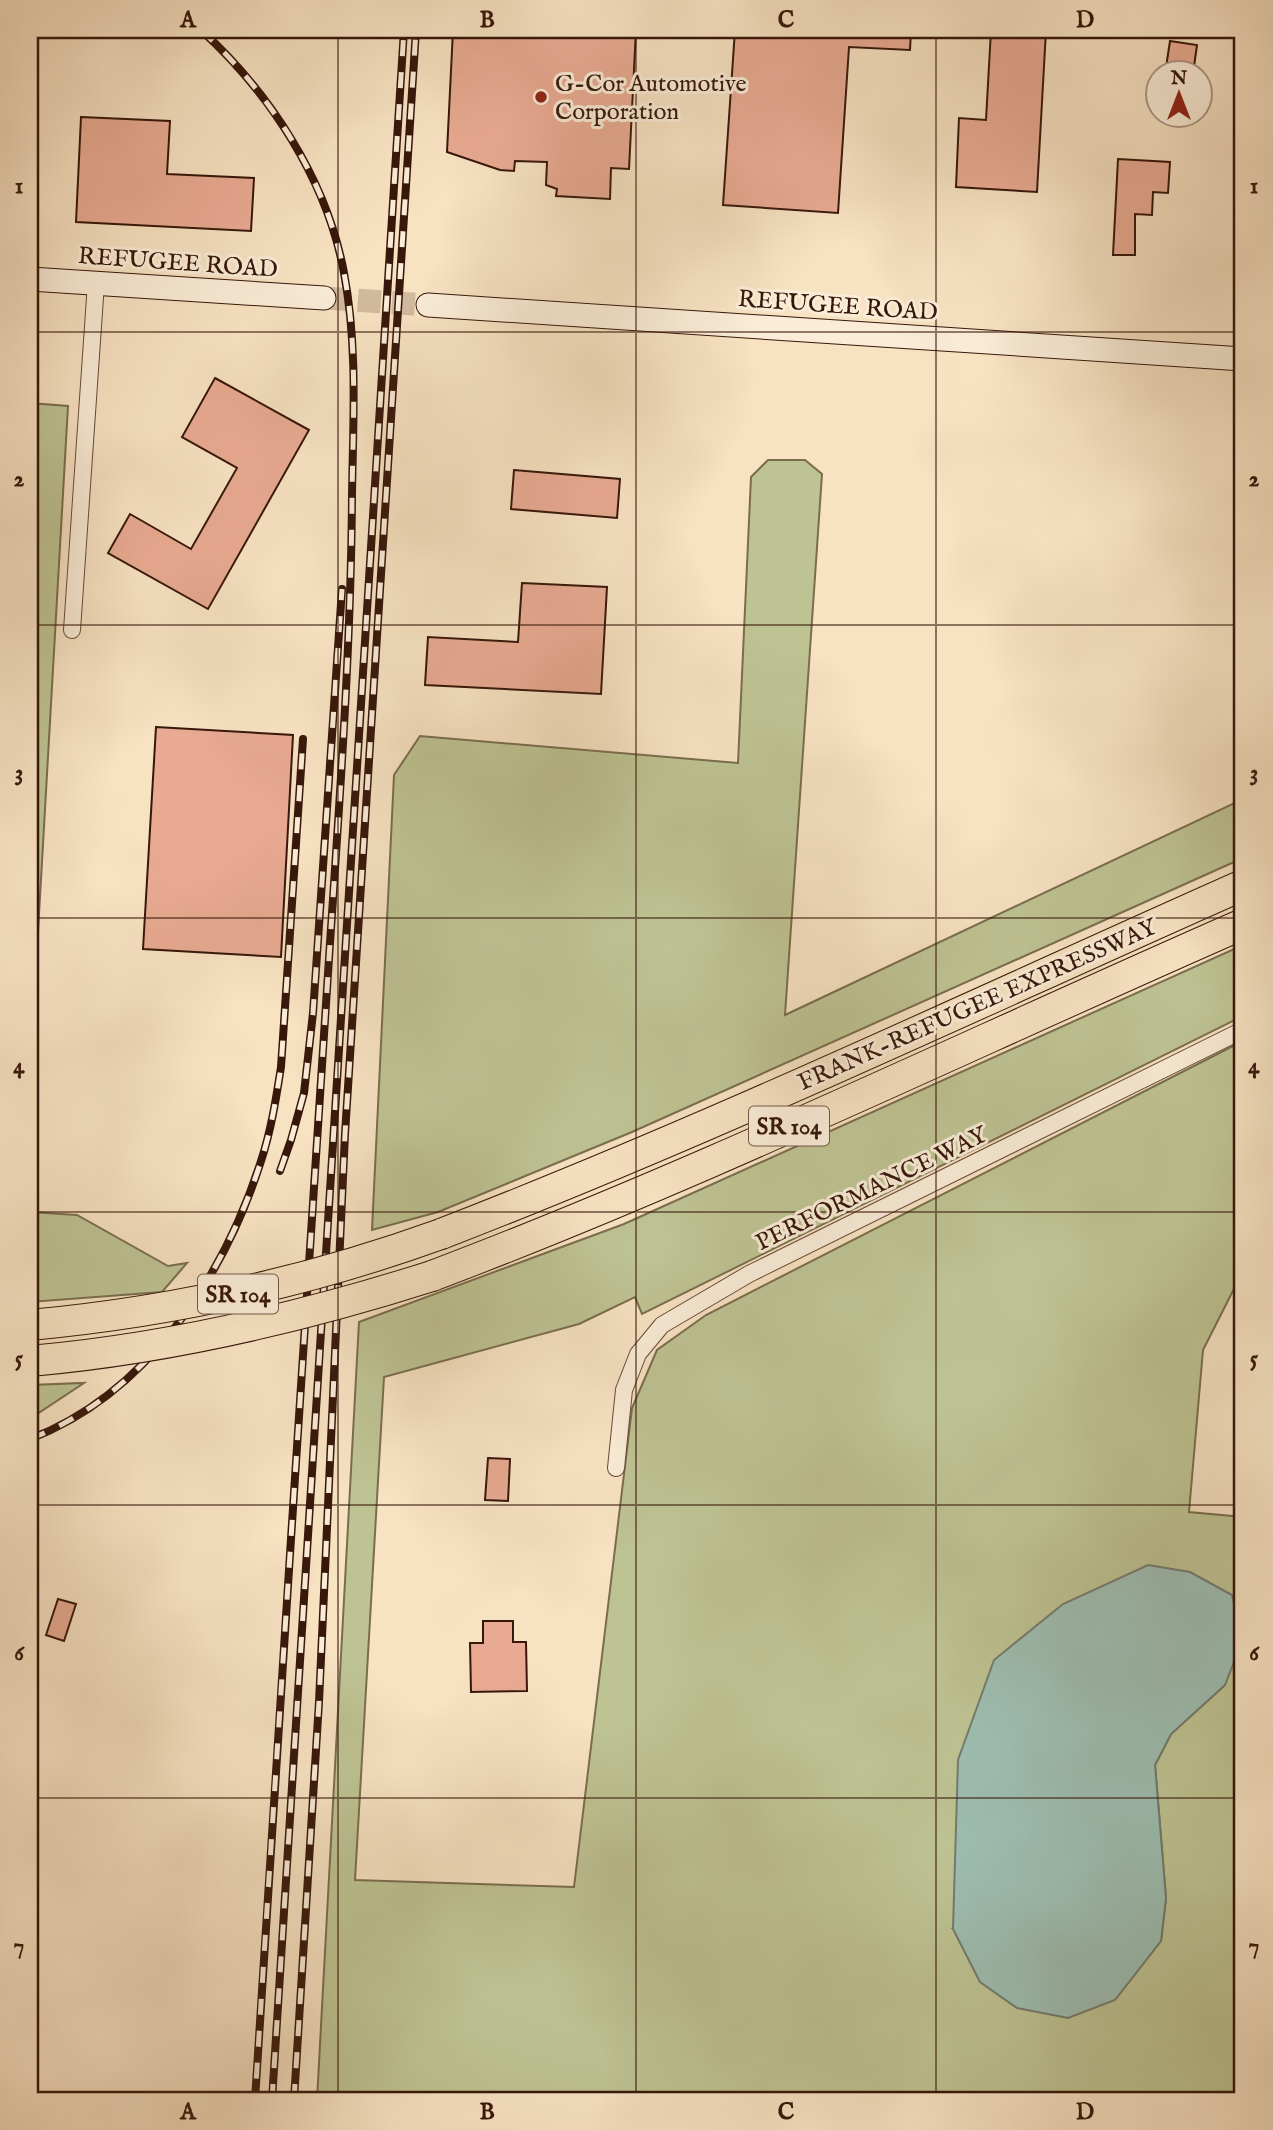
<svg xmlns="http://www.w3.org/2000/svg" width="1273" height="2130" viewBox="0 0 1273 2130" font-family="'IM FELL English',serif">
  <rect width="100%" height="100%" fill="#f7e2c2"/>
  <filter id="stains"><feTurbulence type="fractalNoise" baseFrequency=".00286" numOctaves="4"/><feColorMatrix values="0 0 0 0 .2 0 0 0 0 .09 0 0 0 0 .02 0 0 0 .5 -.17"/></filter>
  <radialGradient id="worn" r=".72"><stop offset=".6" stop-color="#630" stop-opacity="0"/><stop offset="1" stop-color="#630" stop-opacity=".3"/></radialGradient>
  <g fill="#bec393" stroke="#7a6d4e" stroke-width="2" fill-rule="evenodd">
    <path d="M 30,403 L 68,406 L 30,1072 Z"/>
    <path d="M 768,460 L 805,460 L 822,474 L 785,1015 L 1243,799 L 1243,858 L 632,1132 L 438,1212 L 372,1230 L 394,775 L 420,736 L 738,763 L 751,477 Z"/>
    <path d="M 1243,945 L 1243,1016 L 642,1314 L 635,1297 L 579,1324 L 384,1377 L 355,1880 L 574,1887 L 632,1408 L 657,1350 L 706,1315 L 1235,1045 L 1235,1091 L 1243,1087 L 1243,1271 L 1203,1350 L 1189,1512 L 1243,1517 L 1243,2100 L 317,2100 L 359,1322 L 624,1224 ZM 1225,1685 L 1171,1734 L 1155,1765 L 1166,1898 L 1161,1941 L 953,1928 Z"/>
    <path d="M 30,1212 L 77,1215 L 168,1266 L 187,1263 L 162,1292 L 30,1302 Z"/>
    <path d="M 84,1383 L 37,1414 L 30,1416 L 30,1385 Z"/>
  </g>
  <path fill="#9dbeb2" stroke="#747b6f" stroke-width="2" d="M 1148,1565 L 1190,1572 L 1232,1595 L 1243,1639 L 1225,1685 L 1171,1734 L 1155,1765 L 1166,1898 L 1161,1941 L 1115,2000 L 1068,2018 L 1017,2008 L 980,1982 L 953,1929 L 958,1760 L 994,1660 L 1063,1604 Z"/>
  <g fill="#e8aa92" stroke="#37170a" stroke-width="2">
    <path d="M 453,30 L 636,30 L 629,169 L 611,168 L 610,199 L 556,196 L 557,189 L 546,185 L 547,162 L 515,161 L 514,171 L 500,170 L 447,152 Z"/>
    <path d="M 735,30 L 911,30 L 910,50 L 849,47 L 838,213 L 723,205 Z"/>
    <path d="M 991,30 L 1046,30 L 1037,192 L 956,187 L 959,118 L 986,120 Z"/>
    <path d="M 1170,41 L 1197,45 L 1193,74 L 1165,74 Z"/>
    <path d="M 81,117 L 170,121 L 167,174 L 254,178 L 251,231 L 76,222 Z"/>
    <path d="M 1118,159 L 1170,162 L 1168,193 L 1153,192 L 1152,215 L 1135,214 L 1135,255 L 1113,255 Z"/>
    <path d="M 215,378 L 309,430 L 208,609 L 108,553 L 130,514 L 191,549 L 237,468 L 182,437 Z"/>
    <path d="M 514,470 L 620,479 L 617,518 L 511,509 Z"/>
    <path d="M 522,583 L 607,587 L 601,694 L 425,685 L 428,637 L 518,642 Z"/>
    <path d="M 156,727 L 293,735 L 281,957 L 143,949 Z"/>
    <path d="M 488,1458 L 510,1459 L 508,1501 L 485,1500 Z"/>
    <path d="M 58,1599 L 76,1604 L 64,1641 L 46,1635 Z"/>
    <path d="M 483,1621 L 513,1621 L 513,1642 L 526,1642 L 527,1691 L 471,1692 L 470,1643 L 483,1643 Z"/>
  </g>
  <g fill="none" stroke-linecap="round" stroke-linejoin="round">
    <path stroke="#d1b99d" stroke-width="23" stroke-dasharray="23 11" stroke-linecap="butt" d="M 324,298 L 428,305"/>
    <defs>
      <g id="street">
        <path d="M 72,630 L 96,283"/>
        <path d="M 616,1468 L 624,1390 L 638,1354 L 662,1325 L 749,1274 L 1243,1030"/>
      </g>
      <g id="secondary">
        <path d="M 30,279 L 324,298"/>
        <path d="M 428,305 L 1243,359"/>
      </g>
      <g id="highway">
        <path d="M 441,1234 C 713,1129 977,1003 1243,885"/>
        <path d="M 432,1276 C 707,1172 973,1042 1243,924"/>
      </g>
    </defs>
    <use href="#street" stroke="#674a38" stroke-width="18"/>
    <use href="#secondary" stroke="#37170a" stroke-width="25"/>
    <use href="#highway" stroke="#37170a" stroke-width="32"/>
    <use href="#street" stroke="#faecd7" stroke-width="16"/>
    <use href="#secondary" stroke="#faecd7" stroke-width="23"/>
    <use href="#highway" stroke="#f7e2c2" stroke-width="30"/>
    <defs>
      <g id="rail">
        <path d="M 201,30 C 270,93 327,180 344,273 C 358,347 353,422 352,496 C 351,646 340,794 330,943 C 305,1329 279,1714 255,2100"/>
        <path d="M 280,1171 L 291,1140 L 304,1093 L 313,1013 L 342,589"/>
        <path d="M 30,1439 C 147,1394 224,1277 261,1161 C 271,1131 276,1099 281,1067 L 303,739"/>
        <path d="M 272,2100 L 404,30"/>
        <path d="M 294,2100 L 319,1702 L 345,1134 L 416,30"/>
      </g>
    </defs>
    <use href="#rail" stroke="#37170a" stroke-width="8"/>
    <use href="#rail" stroke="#faecd7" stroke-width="5" stroke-dasharray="16" stroke-linecap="butt"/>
    <defs>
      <g id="highway-bridge">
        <path d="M 30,1325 C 171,1312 308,1282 441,1234"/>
        <path d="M 30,1361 C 168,1349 300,1318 432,1276"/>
      </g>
    </defs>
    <use href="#highway-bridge" stroke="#37170a" stroke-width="32" stroke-linecap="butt"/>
    <use href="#highway-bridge" stroke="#f7e2c2" stroke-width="30"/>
  </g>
  <path fill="none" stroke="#37170a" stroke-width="2" stroke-opacity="0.55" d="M 338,30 L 338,2100M 636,30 L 636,2100M 936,30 L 936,2100M 30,332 L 1243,332M 30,625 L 1243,625M 30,918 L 1243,918M 30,1212 L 1243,1212M 30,1505 L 1243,1505M 30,1798 L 1243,1798"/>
  <circle fill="#8f2418" stroke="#faecd7" stroke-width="2.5" cx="541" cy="97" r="7"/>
  <g text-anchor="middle" stroke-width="6" stroke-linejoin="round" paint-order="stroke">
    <g fill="#faecd7" stroke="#725748" stroke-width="2">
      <rect x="749" y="1106.5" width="80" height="39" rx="5"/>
      <rect x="198" y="1274.5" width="80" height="39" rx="5"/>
    </g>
    <g font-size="23" font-weight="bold" fill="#37170a">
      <text x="789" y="1134">SR 104</text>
      <text x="238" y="1302">SR 104</text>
    </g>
    <g font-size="24" fill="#37170a" stroke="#faecd7" text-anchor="start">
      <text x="555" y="91">G-Cor Automotive<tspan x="555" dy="28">Corporation</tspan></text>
    </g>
    <g font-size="24" fill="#37170a" stroke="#faecd7">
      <text transform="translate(178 262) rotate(4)" y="8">REFUGEE ROAD</text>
      <text transform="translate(838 305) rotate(4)" y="8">REFUGEE ROAD</text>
      <text transform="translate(977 1004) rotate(-24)" y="8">FRANK-REFUGEE EXPRESSWAY</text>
      <text transform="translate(871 1188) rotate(-26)" y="8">PERFORMANCE WAY</text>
    </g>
  </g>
  <rect width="1273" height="2130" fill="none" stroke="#f7e2c2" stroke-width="77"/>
  <g transform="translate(1179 94)"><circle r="33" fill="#faecd7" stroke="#ac9785" stroke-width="2"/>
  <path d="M0-5L12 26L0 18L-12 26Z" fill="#8f2418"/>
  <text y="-10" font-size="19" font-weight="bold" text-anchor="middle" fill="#37170a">N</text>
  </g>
  <rect x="38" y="38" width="1196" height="2054" fill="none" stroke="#37170a" stroke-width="2.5"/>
  <g font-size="23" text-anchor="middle" font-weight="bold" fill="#37170a">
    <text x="188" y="27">A</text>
    <text x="487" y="27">B</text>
    <text x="786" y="27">C</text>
    <text x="1085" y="27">D</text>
    <text x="19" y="193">1</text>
    <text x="1254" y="193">1</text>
    <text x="19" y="486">2</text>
    <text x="1254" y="486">2</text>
    <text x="19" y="780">3</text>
    <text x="1254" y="780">3</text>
    <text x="19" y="1073">4</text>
    <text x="1254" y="1073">4</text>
    <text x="19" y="1366">5</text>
    <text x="1254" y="1366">5</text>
    <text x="19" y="1660">6</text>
    <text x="1254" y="1660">6</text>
    <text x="19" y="1953">7</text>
    <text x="1254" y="1953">7</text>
    <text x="188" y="2119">A</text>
    <text x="487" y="2119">B</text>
    <text x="786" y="2119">C</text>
    <text x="1085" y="2119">D</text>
  </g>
  <rect width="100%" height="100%" filter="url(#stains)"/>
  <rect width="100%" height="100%" fill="url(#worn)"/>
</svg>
